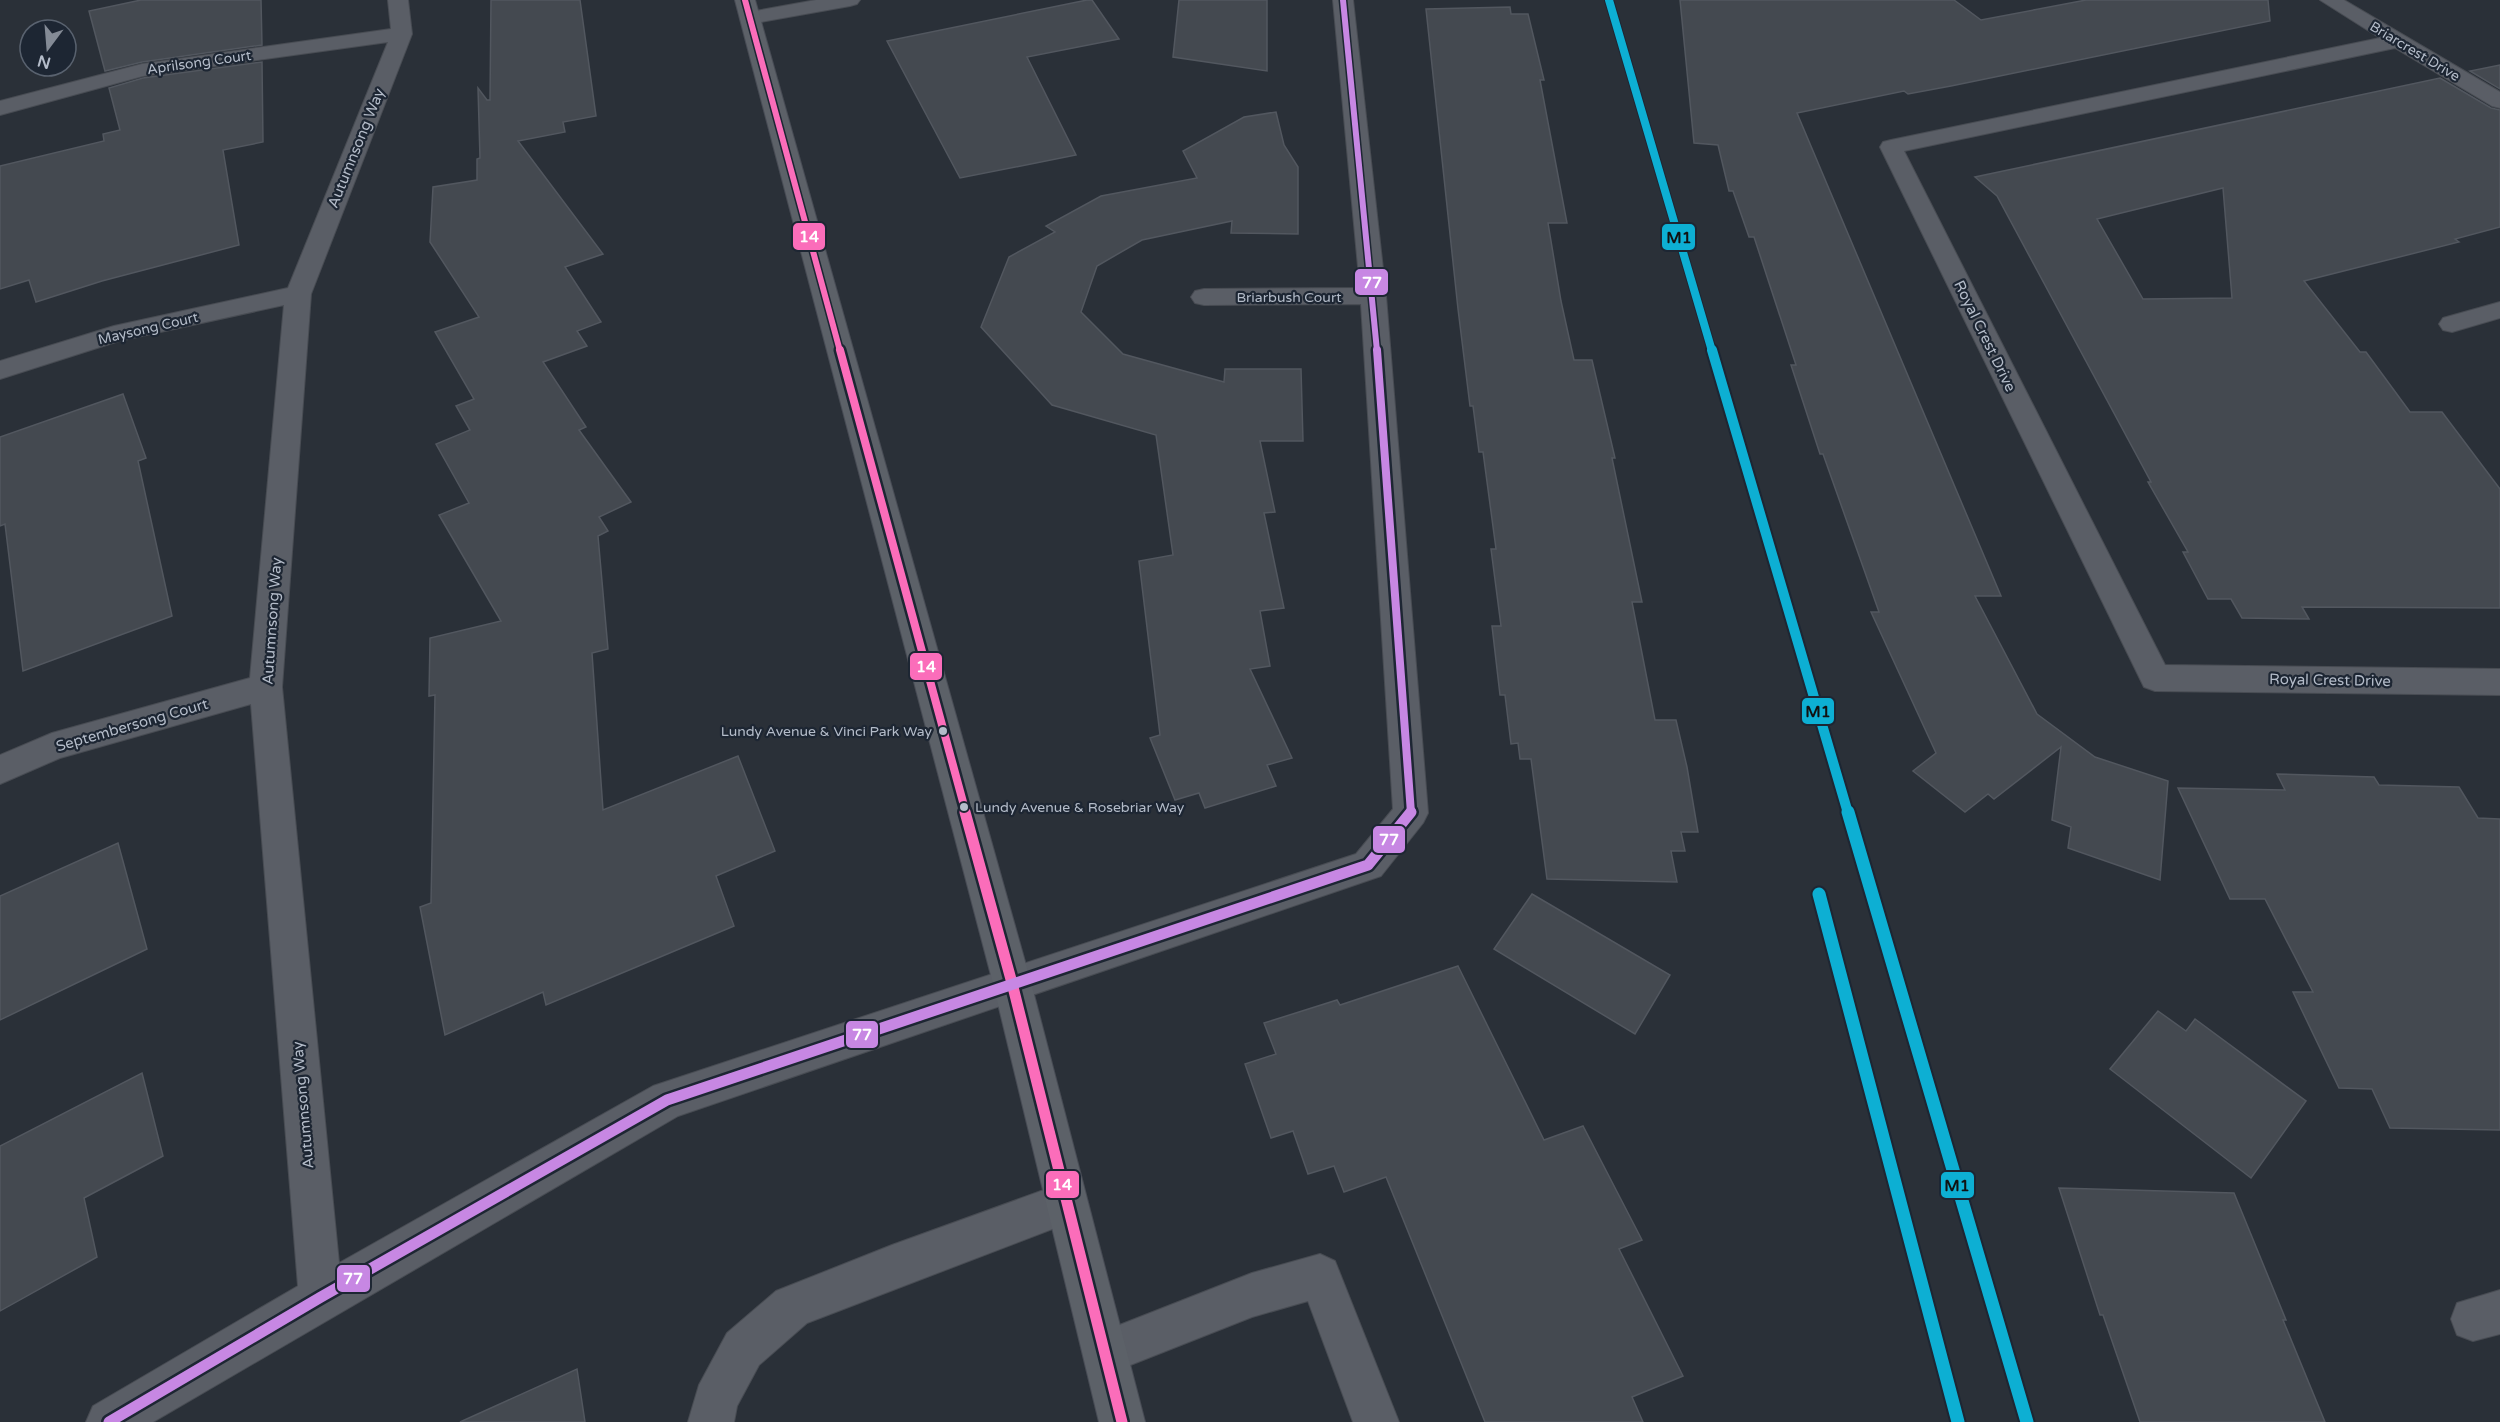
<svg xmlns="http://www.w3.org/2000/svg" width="2500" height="1422" viewBox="0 0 2500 1422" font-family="'Varela Round',sans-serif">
  <rect width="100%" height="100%" fill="#2a3038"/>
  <g fill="#444950" stroke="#52575f" stroke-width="1.5" fill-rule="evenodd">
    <path d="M 141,0 L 261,0 L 262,45 L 142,62 L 105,71 L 89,11 Z"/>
    <path d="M 491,0 L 580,0 L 596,116 L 563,122 L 565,132 L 518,141 L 603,254 L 565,267 L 601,322 L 577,331 L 587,346 L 543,362 L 586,427 L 579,430 L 631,502 L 599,517 L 608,531 L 598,536 L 608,649 L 592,653 L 603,810 L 738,756 L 775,851 L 716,876 L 734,926 L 546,1005 L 543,992 L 445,1035 L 420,907 L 431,903 L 435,695 L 429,696 L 430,638 L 501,621 L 439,515 L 469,503 L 436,444 L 470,430 L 456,406 L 474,399 L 435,332 L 479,317 L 430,242 L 433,187 L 477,180 L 477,159 L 480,158 L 478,88 L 487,100 L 490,100 Z"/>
    <path d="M 1087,0 L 1092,0 L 1119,39 L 1027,57 L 1076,155 L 960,178 L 887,41 Z"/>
    <path d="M 1179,0 L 1267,0 L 1267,71 L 1173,57 Z"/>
    <path d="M 1680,0 L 1954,0 L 1981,20 L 2086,0 L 2268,0 L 2270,21 L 1951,86 L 1908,94 L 1904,91 L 1797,113 L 2001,596 L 1975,596 L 2037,714 L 2095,757 L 2168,781 L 2160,880 L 2068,848 L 2071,827 L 2052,820 L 2061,747 L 1994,799 L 1988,794 L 1965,812 L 1913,771 L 1936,753 L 1871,612 L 1879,612 L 1823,454 L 1820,454 L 1791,365 L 1796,365 L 1754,237 L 1749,237 L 1733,191 L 1729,191 L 1718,145 L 1694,143 Z"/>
    <path d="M 1510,7 L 1511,14 L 1528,14 L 1544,80 L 1540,80 L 1567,223 L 1548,223 L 1561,301 L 1574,360 L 1592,360 L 1615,458 L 1612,458 L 1642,602 L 1632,602 L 1655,720 L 1676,720 L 1687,767 L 1698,832 L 1681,832 L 1685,851 L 1671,851 L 1677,882 L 1547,879 L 1531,759 L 1520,759 L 1518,743 L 1511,744 L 1505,695 L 1500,695 L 1492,626 L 1501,626 L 1491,549 L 1496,549 L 1483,452 L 1479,452 L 1473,406 L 1470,406 L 1458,309 L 1426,9 Z"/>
    <path d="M 262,62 L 263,142 L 223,150 L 239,245 L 102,281 L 36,302 L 29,280 L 0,289 L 0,166 L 104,141 L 103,134 L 120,130 L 109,88 L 143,78 Z"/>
    <path d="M 2500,65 L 2500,89 L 2470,71 Z"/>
    <path d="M 2440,78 L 2491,108 L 2500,110 L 2500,227 L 2455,239 L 2459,242 L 2304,281 L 2360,352 L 2366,352 L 2410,412 L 2442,412 L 2500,489 L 2500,608 L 2302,607 L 2309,619 L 2242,618 L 2231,599 L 2208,599 L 2183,552 L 2188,552 L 2148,482 L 2151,482 L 1997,196 L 1975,177 ZM 2223,188 L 2232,298 L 2143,299 L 2097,219 Z"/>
    <path d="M 1276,112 L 1284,145 L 1298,167 L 1298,234 L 1231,233 L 1232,221 L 1142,240 L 1097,266 L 1081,312 L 1123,354 L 1224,382 L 1225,369 L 1301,369 L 1303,441 L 1260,441 L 1275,512 L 1264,513 L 1284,608 L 1260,611 L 1270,666 L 1250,669 L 1292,758 L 1267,765 L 1276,786 L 1205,808 L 1199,793 L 1175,800 L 1150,738 L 1160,735 L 1139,561 L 1173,555 L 1156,435 L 1052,405 L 981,327 L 1009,257 L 1055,232 L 1046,226 L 1101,196 L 1197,178 L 1183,151 L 1244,117 Z"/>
    <path d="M 123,394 L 146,458 L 138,461 L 172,616 L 23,671 L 5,524 L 0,526 L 0,437 Z"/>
    <path d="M 2277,774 L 2374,777 L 2379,785 L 2459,787 L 2478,818 L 2500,819 L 2500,1130 L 2390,1128 L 2372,1089 L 2339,1088 L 2293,992 L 2313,992 L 2265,899 L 2230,899 L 2178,788 L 2285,790 Z"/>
    <path d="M 118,843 L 147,949 L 0,1020 L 0,896 Z"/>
    <path d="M 1532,894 L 1670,975 L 1635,1034 L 1494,949 Z"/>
    <path d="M 1458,966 L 1544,1140 L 1583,1126 L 1642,1240 L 1619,1249 L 1683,1376 L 1632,1397 L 1643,1422 L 1485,1422 L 1386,1177 L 1344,1192 L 1334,1166 L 1308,1174 L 1293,1131 L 1271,1138 L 1245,1064 L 1276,1054 L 1264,1023 L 1337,1000 L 1340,1005 Z"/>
    <path d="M 2158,1011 L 2186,1031 L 2195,1019 L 2306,1101 L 2251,1178 L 2110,1069 Z"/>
    <path d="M 142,1073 L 163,1156 L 84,1198 L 97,1257 L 0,1311 L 0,1146 Z"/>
    <path d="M 2059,1188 L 2234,1193 L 2286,1320 L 2283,1320 L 2325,1422 L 2140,1422 L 2103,1315 L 2100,1315 Z"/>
    <path d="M 577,1369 L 585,1422 L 460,1422 Z"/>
  </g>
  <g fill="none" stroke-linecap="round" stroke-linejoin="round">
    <defs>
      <g id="minor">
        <path d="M 388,0 L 408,0 L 412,34 L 311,294 L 282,687 L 339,1263 L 653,1086 L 1356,854 L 1393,809 L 1361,304 L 1204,305 L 1195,303 L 1191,297 L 1195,291 L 1204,289 L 1360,288 L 1333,0 L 1353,0 L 1386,296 L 1428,813 L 1423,823 L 1381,876 L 678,1116 L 153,1422 L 86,1422 L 93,1406 L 298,1286 L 251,704 L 60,758 L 0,784 L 0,755 L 52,733 L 250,678 L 284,305 L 119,341 L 0,379 L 0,361 L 114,326 L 288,288 L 388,42 L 143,76 L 0,115 L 0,101 L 142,64 L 391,29 Z"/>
        <path d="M 816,0 L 860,0 L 857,4 L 850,6 L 750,24 L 743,22 L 740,18 L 743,14 L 750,12 Z"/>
        <path d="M 2320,0 L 2344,0 L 2500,92 L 2500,108 L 2492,106 L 2395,48 L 1904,151 L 2165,665 L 2500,669 L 2500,695 L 2155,691 L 2144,687 L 1880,147 L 1883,142 L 1891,140 L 2380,38 Z"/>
        <path d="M 2500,302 L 2500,318 L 2452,332 L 2443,330 L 2439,324 L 2443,318 Z"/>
        <path d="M 1066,1182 L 1081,1188 L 1087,1203 L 1081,1218 L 807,1323 L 759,1365 L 737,1406 L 734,1422 L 688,1422 L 699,1385 L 727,1333 L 776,1291 L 892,1245 Z"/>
        <path d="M 1320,1254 L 1335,1261 L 1399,1422 L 1353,1422 L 1308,1301 L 1252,1317 L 1105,1375 L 1089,1369 L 1083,1353 L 1089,1337 L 1252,1273 Z"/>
        <path d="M 2500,1290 L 2500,1334 L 2473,1341 L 2457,1335 L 2451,1319 L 2457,1303 Z"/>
      </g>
      <path id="major" d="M 735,0 L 755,0 L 1031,983 L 1145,1422 L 1099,1422 L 993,983 Z"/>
    </defs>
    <use href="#minor" stroke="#484c53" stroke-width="2"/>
    <use href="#major" stroke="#484c55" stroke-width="2"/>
    <use href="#minor" fill="#5a5e66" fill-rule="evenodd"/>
    <use href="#major" fill="#5c6168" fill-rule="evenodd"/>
    <defs>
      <path id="bus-1-far2" d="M 745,0 L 840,351"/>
      <path id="bus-1-far1" d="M 840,350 L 966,813"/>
      <path id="bus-1" d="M 965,812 L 1012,983 L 1122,1422"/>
      <path id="bus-2-far2" d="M 1343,0 L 1377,351"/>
      <path id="bus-2-far1" d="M 1377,350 L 1411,813"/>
      <path id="bus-2" d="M 109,1422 L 321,1297 L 667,1100 L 1368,865 L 1411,812"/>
    </defs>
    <use href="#bus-1-far2" stroke="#1d2633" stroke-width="9"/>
    <use href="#bus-1-far1" stroke="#1d2633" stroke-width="13"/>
    <use href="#bus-1" stroke="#1d2633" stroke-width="16"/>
    <use href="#bus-2-far2" stroke="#1d2633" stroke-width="9"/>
    <use href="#bus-2-far1" stroke="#1d2633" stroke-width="13"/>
    <use href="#bus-2" stroke="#1d2633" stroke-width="16"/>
    <use href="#bus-1-far2" stroke="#fb6dba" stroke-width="6"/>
    <use href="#bus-1-far1" stroke="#fb6dba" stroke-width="8"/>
    <use href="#bus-1" stroke="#fb6dba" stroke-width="11"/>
    <use href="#bus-2-far2" stroke="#c787e3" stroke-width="6"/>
    <use href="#bus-2-far1" stroke="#c787e3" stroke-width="8"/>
    <use href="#bus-2" stroke="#c787e3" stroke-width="11"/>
    <defs>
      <path id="metro-1-far2" d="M 1609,0 L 1712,351"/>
      <path id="metro-1-far1" d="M 1712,350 L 1848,813"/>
      <g id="metro-1">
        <path d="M 1848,812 L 2027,1422"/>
        <path d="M 1819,894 L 1958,1422"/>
      </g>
    </defs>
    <use href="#metro-1-far2" stroke="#1d2633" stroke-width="10"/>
    <use href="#metro-1-far1" stroke="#1d2633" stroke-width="14"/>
    <use href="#metro-1" stroke="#1d2633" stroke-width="17"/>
    <use href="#metro-1-far2" stroke="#0dafd3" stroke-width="8"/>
    <use href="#metro-1-far1" stroke="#0dafd3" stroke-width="10"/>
    <use href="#metro-1" stroke="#0dafd3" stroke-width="13"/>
  </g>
  <g fill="#b4bcc9" stroke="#1d2633" stroke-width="2">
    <circle cx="943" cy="731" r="5"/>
    <circle cx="964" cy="807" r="5"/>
  </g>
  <g text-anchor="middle" stroke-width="4.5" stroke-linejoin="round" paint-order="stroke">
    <g font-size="14" fill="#b4bcc9" stroke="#1d2633">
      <text transform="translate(2415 51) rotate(31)" y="5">Briarcrest Drive</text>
      <text transform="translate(199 62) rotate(-8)" y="5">Aprilsong Court</text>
      <text x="1289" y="302">Briarbush Court</text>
      <text transform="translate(148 328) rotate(-13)" y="5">Maysong Court</text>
    </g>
    <g font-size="14" fill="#b4bcc9" stroke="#1d2633" text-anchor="end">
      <text x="932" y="736">Lundy Avenue &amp; Vinci Park Way</text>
      <text x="975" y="812" text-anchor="start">Lundy Avenue &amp; Rosebriar Way</text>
    </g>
    <g font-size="15" fill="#b4bcc9" stroke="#1d2633">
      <text transform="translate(356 148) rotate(-68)" y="5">Autumnsong Way</text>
      <text transform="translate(1985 336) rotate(64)" y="5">Royal Crest Drive</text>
      <text transform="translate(272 621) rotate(-86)" y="5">Autumnsong Way</text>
      <text transform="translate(2330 680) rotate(1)" y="5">Royal Crest Drive</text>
      <text transform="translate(132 725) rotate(-16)" y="5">Septembersong Court</text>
      <text transform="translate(303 1105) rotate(-95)" y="5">Autumnsong Way</text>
    </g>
  </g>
  <g stroke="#1d2633" stroke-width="2">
    <rect x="792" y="222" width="34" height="29" rx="6" fill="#fb6dba"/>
    <rect x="1661" y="223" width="35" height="28" rx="6" fill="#0dafd3"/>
    <rect x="1354" y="268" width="35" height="28" rx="6" fill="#c787e3"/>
    <rect x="909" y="652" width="34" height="29" rx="6" fill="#fb6dba"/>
    <rect x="1801" y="697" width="34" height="28" rx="6" fill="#0dafd3"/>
    <rect x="1372" y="825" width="34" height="29" rx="6" fill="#c787e3"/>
    <rect x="845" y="1020" width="34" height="29" rx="6" fill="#c787e3"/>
    <rect x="1045" y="1170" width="35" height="29" rx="6" fill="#fb6dba"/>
    <rect x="1940" y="1171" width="35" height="28" rx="6" fill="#0dafd3"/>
    <rect x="336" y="1264" width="35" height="29" rx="6" fill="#c787e3"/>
  </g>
  <g font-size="16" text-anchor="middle" font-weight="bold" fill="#fff">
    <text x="809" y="242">14</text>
    <text x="1372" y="288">77</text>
    <text x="926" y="672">14</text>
    <text x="1389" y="845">77</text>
    <text x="862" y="1040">77</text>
    <text x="1062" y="1190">14</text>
    <text x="353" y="1284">77</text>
  </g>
  <g font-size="16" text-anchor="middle" font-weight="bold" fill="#111">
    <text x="1679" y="243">M1</text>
    <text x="1818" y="717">M1</text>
    <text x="1957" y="1191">M1</text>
  </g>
  <g transform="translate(48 48) rotate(196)"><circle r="28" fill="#1d2633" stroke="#59626f" stroke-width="1.5"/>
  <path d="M0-4.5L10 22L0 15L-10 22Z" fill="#848b96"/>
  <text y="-9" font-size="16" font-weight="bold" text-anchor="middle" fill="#b4bcc9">N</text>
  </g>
</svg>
